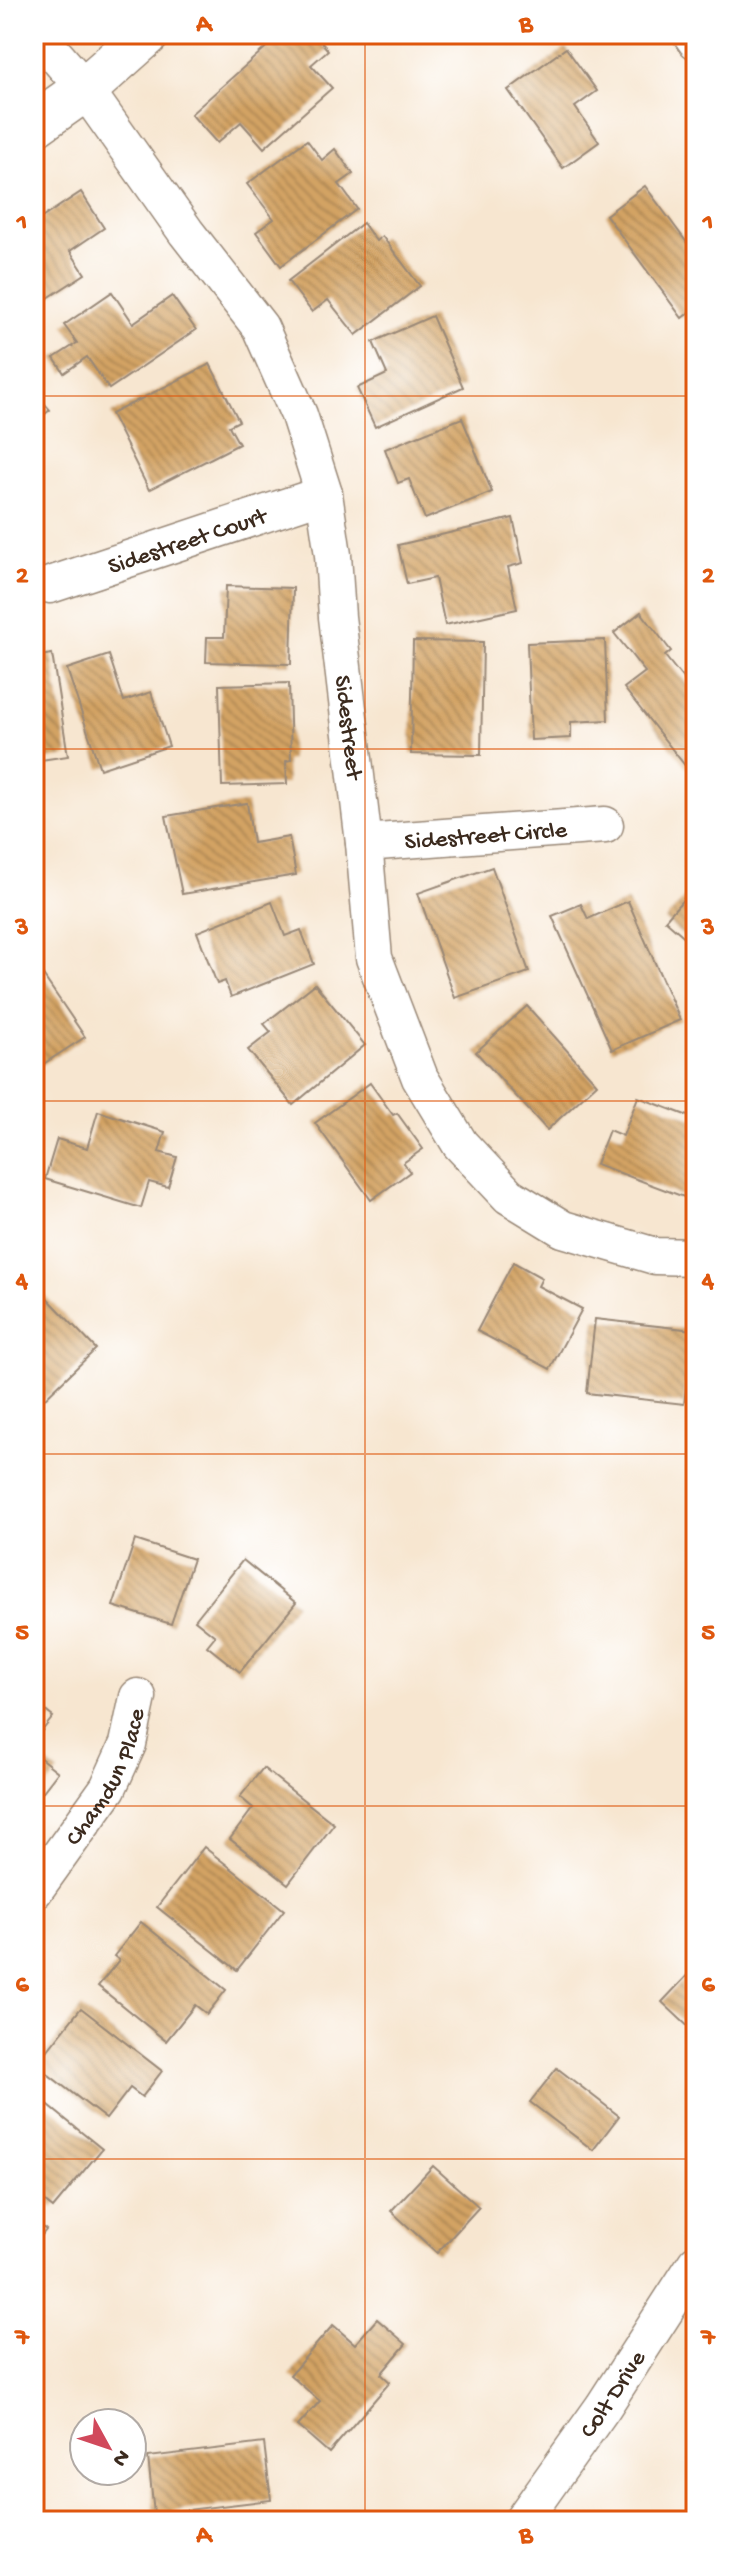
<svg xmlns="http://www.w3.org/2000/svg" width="730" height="2555" viewBox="0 0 730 2555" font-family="'Gochi Hand',sans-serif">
  <defs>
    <pattern id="building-back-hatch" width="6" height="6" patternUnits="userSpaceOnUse" patternTransform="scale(2)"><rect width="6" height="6" fill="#d3a364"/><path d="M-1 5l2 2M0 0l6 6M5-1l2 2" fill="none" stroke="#ac8552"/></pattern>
  </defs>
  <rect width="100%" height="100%" fill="#fff"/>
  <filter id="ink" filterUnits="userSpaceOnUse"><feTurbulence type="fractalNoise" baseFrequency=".0125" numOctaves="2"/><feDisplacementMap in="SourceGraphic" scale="16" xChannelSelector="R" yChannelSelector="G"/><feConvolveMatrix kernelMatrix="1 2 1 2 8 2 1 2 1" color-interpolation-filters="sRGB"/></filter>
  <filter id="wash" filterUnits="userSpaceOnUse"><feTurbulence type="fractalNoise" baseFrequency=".006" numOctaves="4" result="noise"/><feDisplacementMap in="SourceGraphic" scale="32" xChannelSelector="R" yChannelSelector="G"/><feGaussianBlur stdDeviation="1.8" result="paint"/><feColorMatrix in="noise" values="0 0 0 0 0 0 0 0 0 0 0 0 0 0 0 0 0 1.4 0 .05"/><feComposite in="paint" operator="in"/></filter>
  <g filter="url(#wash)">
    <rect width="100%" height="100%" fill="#f7e6d0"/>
    <g id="blocks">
      <g fill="url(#building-back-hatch)">
        <path d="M 281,34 L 314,34 L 328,50 L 311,65 L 332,88 L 264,148 L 241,122 L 217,143 L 191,114 Z"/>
        <path d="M 566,48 L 597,91 L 575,107 L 599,142 L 563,168 L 508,90 Z"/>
        <path d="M 307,140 L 322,160 L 335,149 L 353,174 L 339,184 L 357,209 L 281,266 L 256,232 L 274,219 L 247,184 Z"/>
        <path d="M 645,186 L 696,255 L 696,307 L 682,318 L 606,215 Z"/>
        <path d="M 81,192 L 104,228 L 70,251 L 85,274 L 34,307 L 34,223 Z"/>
        <path d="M 363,223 L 376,241 L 382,236 L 420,286 L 356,335 L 328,300 L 312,312 L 288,281 Z"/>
        <path d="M 112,292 L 133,323 L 172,296 L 196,330 L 109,389 L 87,357 L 64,373 L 54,358 L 77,343 L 64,325 Z"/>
        <path d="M 432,316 L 463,387 L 375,427 L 357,388 L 387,374 L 373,342 Z"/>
        <path d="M 210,364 L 239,421 L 229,426 L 239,444 L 149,490 L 111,414 Z"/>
        <path d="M 34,392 L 50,410 L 34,423 Z"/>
        <path d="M 462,418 L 492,492 L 425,519 L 409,479 L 398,483 L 385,449 Z"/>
        <path d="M 513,518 L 523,563 L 508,567 L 517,609 L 445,625 L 435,578 L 407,584 L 398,545 Z"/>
        <path d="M 226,586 L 293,588 L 291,664 L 206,662 L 207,637 L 224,637 Z"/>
        <path d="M 641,612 L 671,651 L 665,656 L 696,695 L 696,761 L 687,768 L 624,688 L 645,672 L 614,633 Z"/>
        <path d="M 605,640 L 608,720 L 571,722 L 571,738 L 531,740 L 527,643 Z"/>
        <path d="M 413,641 L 483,642 L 481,755 L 411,754 Z"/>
        <path d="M 52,654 L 68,756 L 34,761 L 34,657 Z"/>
        <path d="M 109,655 L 124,701 L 151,692 L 169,746 L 100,769 L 67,669 Z"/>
        <path d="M 289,683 L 291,760 L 286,761 L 287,784 L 222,786 L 219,685 Z"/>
        <path d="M 247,803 L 253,843 L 289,837 L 296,875 L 182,894 L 166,816 Z"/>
        <path d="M 492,867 L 529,972 L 455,998 L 418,893 Z"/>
        <path d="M 696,885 L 696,947 L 665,920 Z"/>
        <path d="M 628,901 L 680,1020 L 612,1050 L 552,916 L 581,904 L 588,919 Z"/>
        <path d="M 272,902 L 285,936 L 301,930 L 314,964 L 231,997 L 225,981 L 217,984 L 197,932 Z"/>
        <path d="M 36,965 L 85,1037 L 34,1070 L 34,967 Z"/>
        <path d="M 315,984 L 365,1045 L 293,1105 L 248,1050 L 271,1032 L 264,1024 Z"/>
        <path d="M 527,1006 L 597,1084 L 547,1130 L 476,1052 Z"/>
        <path d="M 370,1083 L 393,1115 L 397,1113 L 423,1149 L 403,1163 L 410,1172 L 371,1200 L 315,1123 Z"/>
        <path d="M 638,1097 L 696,1119 L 696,1166 L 684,1197 L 596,1164 L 609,1130 L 623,1136 Z"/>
        <path d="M 98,1111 L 165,1132 L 159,1152 L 177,1157 L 168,1187 L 149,1182 L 141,1208 L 45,1179 L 57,1139 L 87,1148 Z"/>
        <path d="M 513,1262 L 542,1278 L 538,1286 L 582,1309 L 550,1369 L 477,1331 Z"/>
        <path d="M 34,1284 L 96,1349 L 41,1402 L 34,1394 Z"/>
        <path d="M 595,1319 L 693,1330 L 684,1404 L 587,1393 Z"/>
        <path d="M 135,1540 L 193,1559 L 171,1624 L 113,1606 Z"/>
        <path d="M 243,1560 L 296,1603 L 240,1672 L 207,1646 L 215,1636 L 195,1620 Z"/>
        <path d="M 34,1702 L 53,1717 L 34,1741 Z"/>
        <path d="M 34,1753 L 58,1772 L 34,1803 Z"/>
        <path d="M 263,1768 L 334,1824 L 288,1884 L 230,1839 L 253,1808 L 240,1797 Z"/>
        <path d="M 204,1847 L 284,1910 L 237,1970 L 157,1907 Z"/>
        <path d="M 141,1922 L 226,1990 L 207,2014 L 195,2005 L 166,2041 L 98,1986 L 119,1960 L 114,1956 Z"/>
        <path d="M 696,1966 L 696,2034 L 662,2002 Z"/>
        <path d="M 81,2008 L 162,2071 L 142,2097 L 130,2088 L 106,2119 L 36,2065 Z"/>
        <path d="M 557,2068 L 619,2116 L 593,2150 L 530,2102 Z"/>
        <path d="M 34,2094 L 102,2149 L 53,2208 L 34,2193 Z"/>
        <path d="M 433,2166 L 479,2207 L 437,2253 L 391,2211 Z"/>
        <path d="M 34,2220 L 46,2230 L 34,2245 Z"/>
        <path d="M 377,2319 L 406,2344 L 381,2374 L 390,2382 L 329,2453 L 298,2426 L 320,2401 L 290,2375 L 333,2325 L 355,2344 Z"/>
        <path d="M 264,2443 L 271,2500 L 154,2514 L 148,2457 Z"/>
      </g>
    </g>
  </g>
  <g filter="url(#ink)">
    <use href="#blocks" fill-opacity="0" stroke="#987" stroke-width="2"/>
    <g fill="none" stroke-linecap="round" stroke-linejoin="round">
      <defs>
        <g id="minor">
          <path id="s1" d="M 37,34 L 85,89 L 186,232 L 260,327 L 299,415 L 324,494 L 333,555 L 337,617 L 364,843 L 374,958 L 420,1078 L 460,1144 L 509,1196 L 563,1229 L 655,1256 L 696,1257"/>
          <path d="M 691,34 L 696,41"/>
          <path id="s2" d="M 50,585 L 324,494"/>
          <path id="s3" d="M 364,843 L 605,825"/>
          <path id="s4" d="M 34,1891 L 108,1788 L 128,1744 L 138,1697"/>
          <path id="s5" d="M 522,2521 L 603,2407 L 696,2263"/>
        </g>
        <path id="tertiary" d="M 34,125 L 85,89 L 147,34"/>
      </defs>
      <use href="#minor" stroke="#987" stroke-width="39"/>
      <use href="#tertiary" stroke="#987" stroke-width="47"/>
      <use href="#minor" stroke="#fff" stroke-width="36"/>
      <use href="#tertiary" stroke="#fff" stroke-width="44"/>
    </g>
  </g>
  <path fill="none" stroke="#df570d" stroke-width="2" stroke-opacity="0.55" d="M 365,34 L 365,2521M 34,396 L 696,396M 34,749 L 696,749M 34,1101 L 696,1101M 34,1454 L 696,1454M 34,1806 L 696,1806M 34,2159 L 696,2159"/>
  <g text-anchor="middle" stroke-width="8" stroke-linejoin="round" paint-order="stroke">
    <g font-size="24" fill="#3b2a1e" stroke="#fff">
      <text dy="8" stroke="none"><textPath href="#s2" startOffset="144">Sidestreet Court</textPath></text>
      <text dy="8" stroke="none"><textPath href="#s1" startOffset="782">Sidestreet</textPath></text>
      <text dy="8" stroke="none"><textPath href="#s3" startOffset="122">Sidestreet Circle</textPath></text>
      <text dy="8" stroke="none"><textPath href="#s4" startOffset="136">Chamdun Place</textPath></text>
      <text dy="8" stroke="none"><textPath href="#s5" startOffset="156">Colt Drive</textPath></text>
    </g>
  </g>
  <rect width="730" height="2555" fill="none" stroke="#fff" stroke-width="88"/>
  <g transform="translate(108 2447) rotate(130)"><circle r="38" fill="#ffffff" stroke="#b1aaa5" stroke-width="2"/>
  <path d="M0-6L14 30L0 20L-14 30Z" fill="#d1495b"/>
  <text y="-12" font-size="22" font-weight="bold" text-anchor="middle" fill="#3b2a1e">N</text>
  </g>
  <rect x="44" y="44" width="642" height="2467" fill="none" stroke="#df570d" stroke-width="3"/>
  <g font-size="26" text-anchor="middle" font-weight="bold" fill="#df570d">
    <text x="204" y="31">A</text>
    <text x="526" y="31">B</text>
    <text x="22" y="229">1</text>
    <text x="708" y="229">1</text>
    <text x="22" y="582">2</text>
    <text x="708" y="582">2</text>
    <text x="22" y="934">3</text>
    <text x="708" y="934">3</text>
    <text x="22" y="1287">4</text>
    <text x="708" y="1287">4</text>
    <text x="22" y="1639">5</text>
    <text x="708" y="1639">5</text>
    <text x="22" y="1991">6</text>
    <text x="708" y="1991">6</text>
    <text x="22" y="2344">7</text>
    <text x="708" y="2344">7</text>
    <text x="204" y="2542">A</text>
    <text x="526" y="2542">B</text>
  </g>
</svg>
